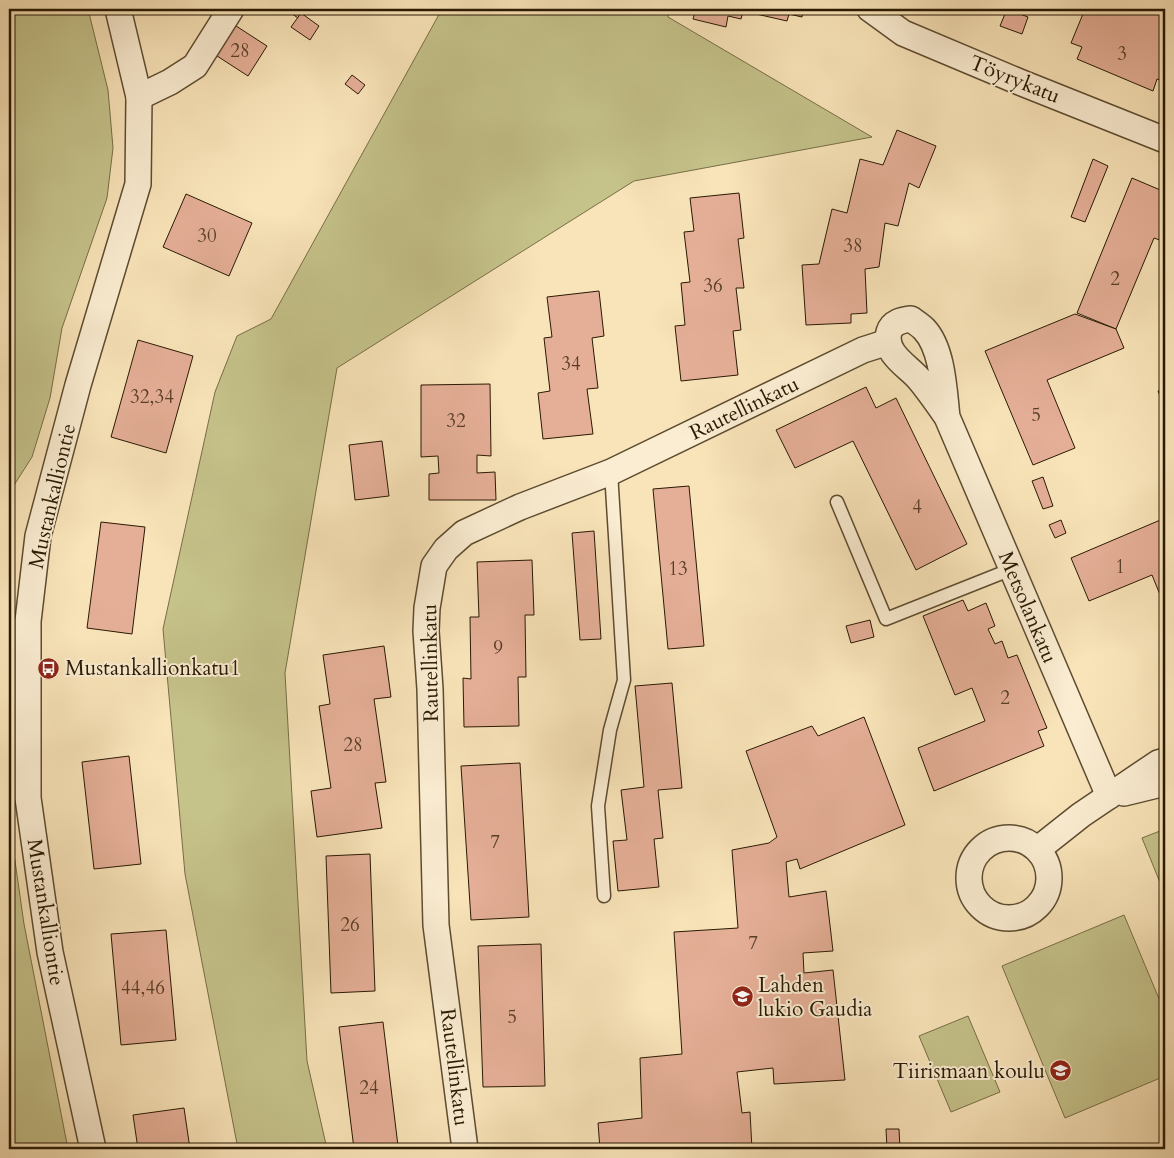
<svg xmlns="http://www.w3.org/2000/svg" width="1174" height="1158" viewBox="0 0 1174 1158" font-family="Cardo,serif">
  <rect width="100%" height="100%" fill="#f9e4b9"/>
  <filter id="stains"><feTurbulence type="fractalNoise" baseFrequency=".004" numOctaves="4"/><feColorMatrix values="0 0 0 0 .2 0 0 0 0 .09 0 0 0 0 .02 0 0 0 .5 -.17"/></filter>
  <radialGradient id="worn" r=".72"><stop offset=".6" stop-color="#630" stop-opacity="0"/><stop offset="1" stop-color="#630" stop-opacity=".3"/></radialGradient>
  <g fill="#c5c28a" stroke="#776e46">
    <path d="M 9,9 L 88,9 L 108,90 L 113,148 L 107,198 L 62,328 L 50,398 L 32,457 L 9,493 Z"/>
    <path d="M 442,9 L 669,9 L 668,17 L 872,137 L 634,181 L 337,368 L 285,673 L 307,1061 L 327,1149 L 238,1149 L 185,874 L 163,629 L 215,392 L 237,336 L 271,319 Z"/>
    <path d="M 9,680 L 15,729 L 11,833 L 24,924 L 68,1149 L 9,1149 Z"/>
    <path d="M 1165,829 L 1165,895 L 1142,838 Z"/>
    <path d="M 1124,915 L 1165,1013 L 1165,1076 L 1065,1118 L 1002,966 Z"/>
    <path d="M 968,1016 L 1000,1092 L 951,1112 L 919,1036 Z"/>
  </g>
  <g fill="#e5af97" stroke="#291903">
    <path d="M 285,9 L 303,9 L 298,18 Z"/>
    <path d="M 696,9 L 804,9 L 802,17 L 789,14 L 787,21 L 743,11 L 741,19 L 728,16 L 726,27 L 693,19 Z"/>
    <path d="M 1007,9 L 1028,17 L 1022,34 L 1000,26 Z"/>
    <path d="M 1085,9 L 1160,9 L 1164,10 L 1159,23 L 1165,25 L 1165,82 L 1157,79 L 1153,91 L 1077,59 L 1082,47 L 1071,43 Z"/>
    <path d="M 301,13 L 319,26 L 310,40 L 291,27 Z"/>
    <path d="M 233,24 L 267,46 L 248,76 L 214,54 Z"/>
    <path d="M 352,75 L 365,85 L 358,94 L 345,84 Z"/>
    <path d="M 897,130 L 936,146 L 919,188 L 909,183 L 898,226 L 885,223 L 879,267 L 865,269 L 867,313 L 851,314 L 851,323 L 806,325 L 802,265 L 819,264 L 832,209 L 847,213 L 860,159 L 883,165 Z"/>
    <path d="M 1093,159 L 1108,166 L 1085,222 L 1071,217 Z"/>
    <path d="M 1132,178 L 1165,192 L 1165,242 L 1154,238 L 1116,329 L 1077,313 Z"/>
    <path d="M 739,193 L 744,238 L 738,239 L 744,288 L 736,288 L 741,330 L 733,331 L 738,375 L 681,381 L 675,326 L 685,325 L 681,283 L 690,282 L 684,232 L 694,231 L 690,198 Z"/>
    <path d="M 186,194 L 252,223 L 229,276 L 163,247 Z"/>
    <path d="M 599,291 L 604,336 L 592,338 L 598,388 L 587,389 L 593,434 L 543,439 L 538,393 L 550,391 L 544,338 L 552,337 L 547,297 Z"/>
    <path d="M 1075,314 L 1116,329 L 1124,348 L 1047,380 L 1075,448 L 1033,465 L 985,351 Z"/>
    <path d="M 138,340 L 193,356 L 166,453 L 111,437 Z"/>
    <path d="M 490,384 L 491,456 L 477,455 L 477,473 L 495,472 L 496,500 L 429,500 L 429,474 L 439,473 L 438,456 L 421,457 L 421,385 Z"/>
    <path d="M 866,387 L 876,408 L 896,398 L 967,544 L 916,570 L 853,441 L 795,468 L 776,430 Z"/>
    <path d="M 1165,388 L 1165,408 L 1158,391 Z"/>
    <path d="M 382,441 L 389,496 L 355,500 L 349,445 Z"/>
    <path d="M 1043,477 L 1053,506 L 1043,509 L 1032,481 Z"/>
    <path d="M 689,486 L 704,646 L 668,649 L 653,489 Z"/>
    <path d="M 1165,518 L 1165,607 L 1152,575 L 1089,601 L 1071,558 Z"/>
    <path d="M 1061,520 L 1066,533 L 1055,538 L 1049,525 Z"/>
    <path d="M 101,522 L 145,527 L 132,634 L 87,628 Z"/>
    <path d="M 594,531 L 601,639 L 580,640 L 572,533 Z"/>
    <path d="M 532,560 L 534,615 L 525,615 L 526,677 L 518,677 L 519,726 L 464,727 L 463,678 L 471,679 L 470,617 L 479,617 L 477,562 Z"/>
    <path d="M 963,600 L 968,611 L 986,603 L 995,626 L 988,629 L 995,644 L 1002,641 L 1008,658 L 1017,655 L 1047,728 L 1038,731 L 1044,746 L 934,791 L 918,748 L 985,721 L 972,688 L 955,695 L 923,616 Z"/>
    <path d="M 870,620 L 874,637 L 851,643 L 846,626 Z"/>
    <path d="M 384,646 L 391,697 L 374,699 L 386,782 L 375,783 L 382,828 L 317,837 L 311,791 L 331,788 L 319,706 L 330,704 L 323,655 Z"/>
    <path d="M 672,683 L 682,788 L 658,790 L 663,838 L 654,839 L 659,887 L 618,891 L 613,841 L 627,840 L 621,790 L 644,787 L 635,686 Z"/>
    <path d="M 864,717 L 905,825 L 800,869 L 797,859 L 786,862 L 789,897 L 826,891 L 833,951 L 803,953 L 804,973 L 833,970 L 845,1080 L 774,1084 L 773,1068 L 737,1072 L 742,1113 L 750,1112 L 752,1149 L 600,1149 L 598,1123 L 642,1118 L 640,1058 L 682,1054 L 674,932 L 738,928 L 732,850 L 769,843 L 777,837 L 746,751 L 812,726 L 818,736 Z"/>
    <path d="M 129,756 L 141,864 L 94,869 L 82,762 Z"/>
    <path d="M 520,763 L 529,917 L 471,920 L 461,766 Z"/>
    <path d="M 370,854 L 375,991 L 331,993 L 326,856 Z"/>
    <path d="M 166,930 L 176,1040 L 121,1045 L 111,934 Z"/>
    <path d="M 541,944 L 545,1086 L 483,1087 L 478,946 Z"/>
    <path d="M 383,1022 L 398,1146 L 374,1149 L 354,1149 L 339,1027 Z"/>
    <path d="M 184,1108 L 190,1149 L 138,1149 L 133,1115 Z"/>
    <path d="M 886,1129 L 899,1129 L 900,1149 L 887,1149 Z"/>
  </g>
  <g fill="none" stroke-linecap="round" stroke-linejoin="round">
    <defs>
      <g id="service">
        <path d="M 837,502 L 886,619 L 1012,569"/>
        <path d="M 604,896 L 598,806 L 610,730 L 624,680 L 611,472"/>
      </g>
      <g id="minor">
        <path d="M 870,9 L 903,33 L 1022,83 L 1165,140"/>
        <path d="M 139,97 L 170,82 L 195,66 L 231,9"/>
        <path d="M 947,417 C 944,391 943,349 924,329 C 920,325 915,322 911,319 C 902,320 892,322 889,332 C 883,353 908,366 919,379 C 929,391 938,404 947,417 L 1109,796"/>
        <path d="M 1124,793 L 1165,783"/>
        <circle cx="1009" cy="878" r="40"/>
        <path d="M 1038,849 L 1081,815 L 1158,763 L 1165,761"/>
        <path d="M 93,1149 L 50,952 L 28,798 L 28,621 L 38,536 L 78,385 L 138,184 L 139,97 L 118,9"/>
        <path d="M 465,1149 L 436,925 L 430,689 L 426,631 L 427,608 L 434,566 L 446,549 L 464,533 L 520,507 L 611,472 L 863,350 L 888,342"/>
      </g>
    </defs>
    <use href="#service" stroke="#5d4c30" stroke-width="15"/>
    <use href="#minor" stroke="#5d4c30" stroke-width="28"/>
    <use href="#service" stroke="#fbedd2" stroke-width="12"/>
    <use href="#minor" stroke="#fbedd2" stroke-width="25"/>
  </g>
  <defs>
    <symbol id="bus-disc" viewBox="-11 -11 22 22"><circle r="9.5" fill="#8f2418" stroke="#fbedd2"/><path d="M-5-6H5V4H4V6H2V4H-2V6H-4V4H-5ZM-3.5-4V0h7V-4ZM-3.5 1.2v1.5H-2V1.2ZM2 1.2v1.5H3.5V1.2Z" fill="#fff"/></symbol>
    <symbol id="school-disc" viewBox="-11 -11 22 22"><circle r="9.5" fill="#8f2418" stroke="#fbedd2"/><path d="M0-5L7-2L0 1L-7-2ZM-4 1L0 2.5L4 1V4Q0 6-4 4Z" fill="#fff"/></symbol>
  </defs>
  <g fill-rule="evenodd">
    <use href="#bus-disc" x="36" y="656" width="25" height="25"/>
    <use href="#school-disc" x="730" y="984" width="25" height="25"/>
    <use href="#school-disc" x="1048" y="1058" width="25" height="25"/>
  </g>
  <g text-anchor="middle" stroke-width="4" stroke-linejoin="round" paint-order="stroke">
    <g font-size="19" fill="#583e28">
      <text x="240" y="57">28</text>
      <text x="1122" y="60">3</text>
      <text x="207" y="242">30</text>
      <text x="853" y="252">38</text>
      <text x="1115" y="285">2</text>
      <text x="713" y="292">36</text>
      <text x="571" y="370">34</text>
      <text x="152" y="403">32,34</text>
      <text x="1036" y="421">5</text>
      <text x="456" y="427">32</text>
      <text x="917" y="513">4</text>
      <text x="1120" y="573">1</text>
      <text x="678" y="575">13</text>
      <text x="498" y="654">9</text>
      <text x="1005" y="704">2</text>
      <text x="353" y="751">28</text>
      <text x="495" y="848">7</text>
      <text x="350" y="931">26</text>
      <text x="753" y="949">7</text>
      <text x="143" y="994">44,46</text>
      <text x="512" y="1023">5</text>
      <text x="369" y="1094">24</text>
    </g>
    <g font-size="21" fill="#291903" stroke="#fbedd2">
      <text transform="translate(1015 79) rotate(22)" y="7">Töyrykatu</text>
      <text transform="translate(744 408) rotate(-26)" y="7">Rautellinkatu</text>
      <text transform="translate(52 496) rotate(-77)" y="7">Mustankalliontie</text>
      <text transform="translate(1028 607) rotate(67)" y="7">Metsolankatu</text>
      <text transform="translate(430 663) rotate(-91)" y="7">Rautellinkatu</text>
      <text transform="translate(46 912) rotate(81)" y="7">Mustankalliontie</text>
      <text transform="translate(455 1067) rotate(83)" y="7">Rautellinkatu</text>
    </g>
    <g font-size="21" fill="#291903" stroke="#fbedd2" text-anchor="start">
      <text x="65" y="675">Mustankallionkatu1</text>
      <text x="758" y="992">Lahden<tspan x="758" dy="24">lukio Gaudia</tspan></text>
      <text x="1045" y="1078" text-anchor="end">Tiirismaan koulu</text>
    </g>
  </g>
  <rect width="1174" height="1158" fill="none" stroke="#f9e4b9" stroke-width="30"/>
  <rect x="10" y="10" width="1154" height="1138" fill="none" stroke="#291903" stroke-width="2.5"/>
  <rect x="15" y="15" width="1144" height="1128" fill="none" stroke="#291903"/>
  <rect width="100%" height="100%" filter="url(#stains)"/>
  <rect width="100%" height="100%" fill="url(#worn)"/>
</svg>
